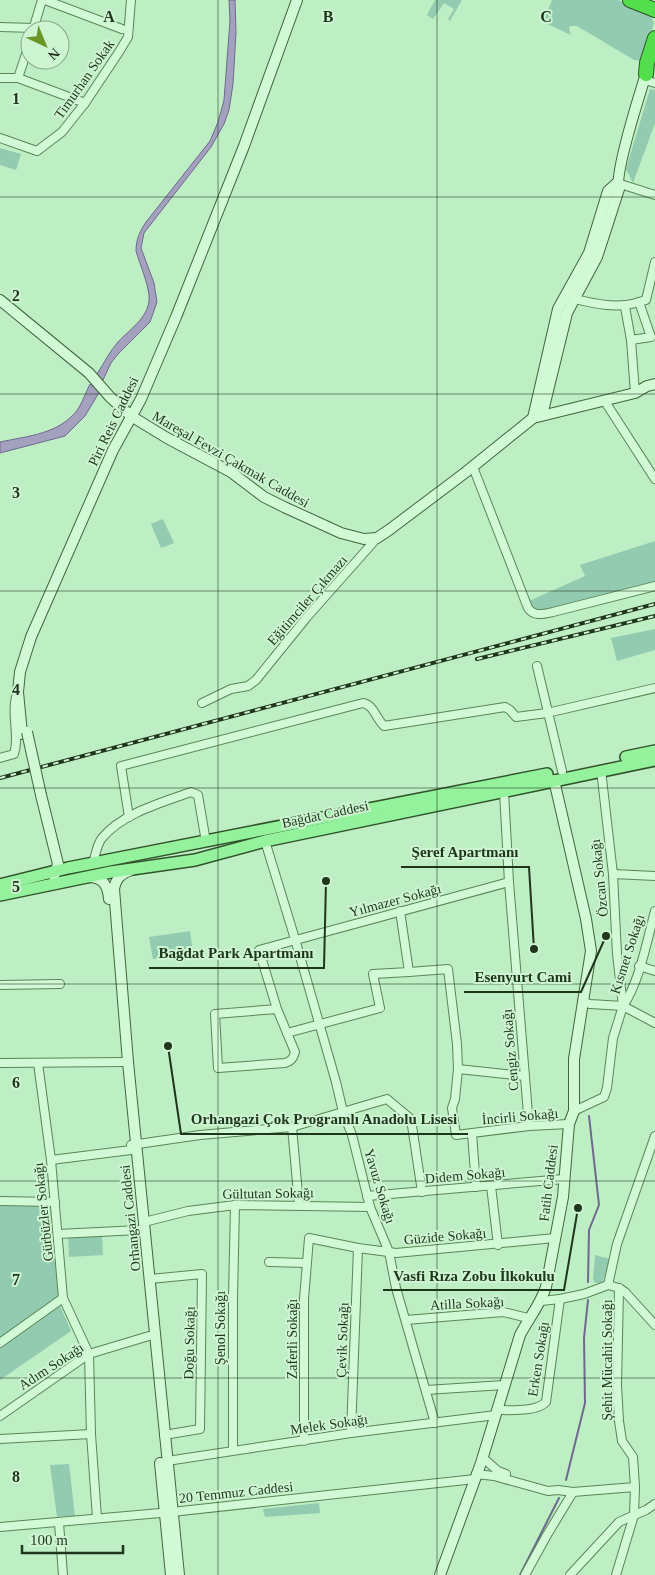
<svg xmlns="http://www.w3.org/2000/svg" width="655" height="1575" viewBox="0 0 655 1575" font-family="Georgia,serif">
  <rect width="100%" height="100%" fill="#beeec3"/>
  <g fill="#92cbb0">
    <path d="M 435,0 L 462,0 L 450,21 L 448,19 L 454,9 L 444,3 L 433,19 L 427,15 Z"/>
    <path d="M 552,0 L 618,0 L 649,12 L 654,23 L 643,61 L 634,60 L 577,26 L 570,26 L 569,28 L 571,35 L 543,22 Z"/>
    <path d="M 650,89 L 655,90 L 655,123 L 633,183 L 626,169 Z"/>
    <path d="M 0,148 L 21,154 L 16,170 L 0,165 Z"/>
    <path d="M 163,519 L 174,543 L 161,548 L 151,524 Z"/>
    <path d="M 655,541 L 655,584 L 542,612 C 534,611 532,609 529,601 L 585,576 L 580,565 Z"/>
    <path d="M 655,629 L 655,650 L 617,661 L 611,638 Z"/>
    <path d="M 190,931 L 193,953 L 153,959 L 149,937 Z"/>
    <path d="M 0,1206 L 50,1206 L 59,1297 L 0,1340 Z"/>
    <path d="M 102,1234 L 103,1255 L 69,1257 L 68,1236 Z"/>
    <path d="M 595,1255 L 610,1259 L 603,1281 L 599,1284 L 594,1282 L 593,1279 Z"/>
    <path d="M 59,1303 L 71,1331 L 0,1380 L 0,1346 Z"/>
    <path d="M 69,1464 L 75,1516 L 57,1517 L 50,1465 Z"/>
    <path d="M 319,1503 L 320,1513 L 265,1517 L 263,1509 Z"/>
  </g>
  <g fill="#a4a1bf" stroke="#6e698d">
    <path d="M 229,0 L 235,0 L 236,33 L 233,84 L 229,110 L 224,124 L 211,147 L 144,233 L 141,248 L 154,283 L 157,302 L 150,322 L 118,354 L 111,363 L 103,380 L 97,374 C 104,363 110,351 118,342 C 131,328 151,316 149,295 C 147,280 140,265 136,251 C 136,239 140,231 146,222 L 210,141 L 218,122 L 224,100 L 230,21 Z"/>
    <path d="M 90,384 L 100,391 L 85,416 L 65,436 L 0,453 L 0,442 C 28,436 60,434 78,409 C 83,401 86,392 90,384 Z"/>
  </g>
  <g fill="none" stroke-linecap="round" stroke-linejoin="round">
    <g stroke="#6e698d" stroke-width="2">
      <path d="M 588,1282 L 589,1230 L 599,1205 L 589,1116"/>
      <path d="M 566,1480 L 585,1403 L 584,1338 L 588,1300"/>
      <path d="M 520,1575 L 559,1498"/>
    </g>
    <defs>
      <g id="street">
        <path d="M 45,0 L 122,29"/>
        <path d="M 0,27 L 34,28"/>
        <path d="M 33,30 L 42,0"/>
        <path d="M 0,78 L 18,78 L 85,103"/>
        <path d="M 18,78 L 30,42"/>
        <path d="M 645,80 L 655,83"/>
        <path d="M 0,138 L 37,151 L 62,132 L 85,103 L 119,52 L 128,37 L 131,0"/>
        <path d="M 617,183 L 655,195"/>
        <path d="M 575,299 C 595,304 618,309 639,302"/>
        <path d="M 625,307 L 631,340"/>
        <path d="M 635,393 L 631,340 L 651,337 L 639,302 L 646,300 L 655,262"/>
        <path d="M 604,400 L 655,479"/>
        <path d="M 473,467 L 528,608 C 534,617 544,614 553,612 L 655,586"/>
        <path d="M 537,666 L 562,771"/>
        <path d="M 202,703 L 231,689 L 248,686 L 256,680 L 307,617 L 377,538"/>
        <path d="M 0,758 L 14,754 C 20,736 11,715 16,697"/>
        <path d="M 504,792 L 509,882 L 529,1126"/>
        <path d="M 129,817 L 121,766 L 363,703 C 374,705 376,719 384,726 L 505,707 L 510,710 L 516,717 L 547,713 L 655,688"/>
        <path d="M 265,841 L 295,939 L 336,1082 L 343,1112 L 352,1135 L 370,1207 L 389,1252 L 396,1288 L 435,1423"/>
        <path d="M 93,864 C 95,856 97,844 102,838 C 123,813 161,803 191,792 L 198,795 L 206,842"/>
        <path d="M 613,874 L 655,876"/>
        <path d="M 639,966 L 655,971"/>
        <path d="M 409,972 L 448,969 L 457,1044 L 458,1069 L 525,1076"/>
        <path d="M 0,985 L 60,984"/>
        <path d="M 584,1002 L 590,1004 L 623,1006 L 655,1023"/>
        <path d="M 623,1006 C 640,981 647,940 655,911"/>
        <path d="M 277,1009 L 215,1014 L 218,1068 L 285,1063 C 291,1061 293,1059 295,1052 L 277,1009 L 259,950 L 509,882"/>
        <path d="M 287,1033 L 380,1008 L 373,974 L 409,972 L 400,911"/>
        <path d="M 0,1063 L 128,1062"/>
        <path d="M 38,1063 L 51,1160 L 63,1298 L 89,1354 L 91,1434 L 97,1518"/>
        <path d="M 458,1069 L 455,1099 L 452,1108 L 456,1135 L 529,1126 L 569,1124"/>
        <path d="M 574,1111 L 604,1097 L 607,1088 L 613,1038 L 623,1006 L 617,954 L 613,874 L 601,770"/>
        <path d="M 292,1127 L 299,1205"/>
        <path d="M 472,1133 L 476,1187"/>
        <path d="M 131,1145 L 200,1135 L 292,1127 L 387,1099 L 411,1119 L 422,1192"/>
        <path d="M 51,1160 L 131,1150"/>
        <path d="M 491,1186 L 498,1245"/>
        <path d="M 367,1196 L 564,1179"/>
        <path d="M 0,1201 L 55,1202"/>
        <path d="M 144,1222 L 188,1211 L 235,1205 L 370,1207"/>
        <path d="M 58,1234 L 139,1230"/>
        <path d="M 269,1262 L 306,1263"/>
        <path d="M 150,1279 L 202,1274 L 200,1429 L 164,1435"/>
        <path d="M 608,1285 L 617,1244 L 655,1136"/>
        <path d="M 619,1288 L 617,1385 L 619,1421 L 622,1441 L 633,1457 L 635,1487"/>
        <path d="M 541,1301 L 560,1299 L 584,1294 L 608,1285 L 619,1288 L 625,1292 L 655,1325"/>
        <path d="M 406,1320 L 503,1312 L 528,1318"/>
        <path d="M 0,1343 L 63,1298"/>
        <path d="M 426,1390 L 504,1385"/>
        <path d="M 497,1410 C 510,1410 537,1412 546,1402 L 560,1299"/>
        <path d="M 0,1416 L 89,1354 L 149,1336"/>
        <path d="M 351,1433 L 358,1248"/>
        <path d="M 0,1439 L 91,1434"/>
        <path d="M 304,1441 L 304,1299 L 309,1238 L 358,1248 L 396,1253 L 555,1238"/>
        <path d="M 233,1450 L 233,1297 L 235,1205"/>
        <path d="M 482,1457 L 498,1471 L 506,1474"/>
        <path d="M 167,1461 L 351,1433 L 496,1415"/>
        <path d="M 476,1474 L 494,1476 L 548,1491 L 558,1490 L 573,1492"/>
        <path d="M 59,1523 L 63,1575"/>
        <path d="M 0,1527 L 172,1512 L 475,1479"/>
        <path d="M 525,1575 L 547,1535 L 573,1492 L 635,1487 L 634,1515 L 616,1575"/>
        <path d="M 570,1575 L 619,1522 L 646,1510 L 655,1504"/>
      </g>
      <g id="secondary">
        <path d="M 0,300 L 89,373 L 110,397 L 131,416 L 167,438 L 231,472 L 264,497 L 284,507 L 341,533 L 364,539 L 377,538 L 389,530 L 466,472 L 533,418 L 635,393 L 647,386 L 655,384"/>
        <path d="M 542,415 L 567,313 L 597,257 L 619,189 C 614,175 640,93 646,74"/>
        <path d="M 533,418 L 558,309 L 589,253 L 608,191 L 617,183"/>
        <path d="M 22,734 L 18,692 L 20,672 L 31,637 L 113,450 L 141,399 L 176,317 L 244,146 L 297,0"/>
        <path d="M 41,795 L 58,864 L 54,876"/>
        <path d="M 131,870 C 121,874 116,878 114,889 L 128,1062 L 179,1575"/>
        <path d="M 88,877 C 103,877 108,885 109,899"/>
        <path d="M 160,1463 L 171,1575"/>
        <path d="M 440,1575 L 481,1463 L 520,1335 C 529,1318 540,1305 546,1287 L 563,1197 L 569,1124 L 574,1111 L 574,1059 L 591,951 L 586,919 L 554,780"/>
      </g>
      <g id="primary">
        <path d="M 626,757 L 655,751"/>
        <path d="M 0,885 L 68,868 L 547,774"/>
        <path d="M 0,895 L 111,872 L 195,860 L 265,841 L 655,760"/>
      </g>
      <g id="highway">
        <path d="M 630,0 L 655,10"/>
        <path d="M 646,74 L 647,63 L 655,38"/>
      </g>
    </defs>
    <use href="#street" stroke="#5a8657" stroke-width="10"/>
    <use href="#secondary" stroke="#3f673a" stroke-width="12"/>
    <use href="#primary" stroke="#31532b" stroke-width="14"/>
    <use href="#highway" stroke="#31532b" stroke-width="16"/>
    <use href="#street" stroke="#d1f9d5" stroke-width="8"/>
    <use href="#secondary" stroke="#d1f9d5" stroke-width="10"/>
    <use href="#primary" stroke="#94f29c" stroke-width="11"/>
    <use href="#highway" stroke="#53df4d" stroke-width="14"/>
    <defs>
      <g id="rail">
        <path d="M 477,659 L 655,616"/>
        <path d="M 0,778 L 655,604"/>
      </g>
    </defs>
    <use href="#rail" stroke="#1f351c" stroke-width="4"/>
    <use href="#rail" stroke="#cdf5d2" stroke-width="2" stroke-dasharray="5.5" stroke-linecap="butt"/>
    <defs>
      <path id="secondary-bridge" d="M 27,732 L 41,795"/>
    </defs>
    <use href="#secondary-bridge" stroke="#3f673a" stroke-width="12" stroke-linecap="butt"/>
    <use href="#secondary-bridge" stroke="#d1f9d5" stroke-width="10"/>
  </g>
  <path fill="none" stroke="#1f351c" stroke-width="1" stroke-opacity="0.55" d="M 218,0 L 218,1575M 437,0 L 437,1575M 0,197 L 655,197M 0,394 L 655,394M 0,591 L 655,591M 0,788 L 655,788M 0,984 L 655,984M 0,1181 L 655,1181M 0,1378 L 655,1378"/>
  <g text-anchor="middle" stroke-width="4" stroke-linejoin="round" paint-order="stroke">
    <g font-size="14" fill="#1f351c" stroke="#cdf5d2">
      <text transform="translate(84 79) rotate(-55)" y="5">Timurhan Sokak</text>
      <text transform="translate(113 421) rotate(-64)" y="5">Piri Reis Caddesi</text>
      <text transform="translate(231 459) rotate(30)" y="5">Mareşal Fevzi Çakmak Caddesi</text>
      <text transform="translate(307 600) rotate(-49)" y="5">Eğitimciler Çıkmazı</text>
      <text transform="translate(325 814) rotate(-12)" y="5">Bağdat Caddesi</text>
      <text transform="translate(599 878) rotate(-96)" y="5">Özcan Sokağı</text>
      <text transform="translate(395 900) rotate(-15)" y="5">Yılmazer Sokağı</text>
      <text transform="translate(627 954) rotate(-72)" y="5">Kısmet Sokağı</text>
      <text transform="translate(510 1050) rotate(-95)" y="5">Cengiz Sokağı</text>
      <text transform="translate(520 1116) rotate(-5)" y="5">İncirli Sokağı</text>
      <text transform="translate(465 1175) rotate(-5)" y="5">Didem Sokağı</text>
      <text transform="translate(548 1183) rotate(-83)" y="5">Fatih Caddesi</text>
      <text transform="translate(380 1186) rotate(73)" y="5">Yavuz Sokağı</text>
      <text transform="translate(268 1193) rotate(-1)" y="5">Gültutan Sokağı</text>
      <text transform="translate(43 1212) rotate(-96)" y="5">Gürbüzler Sokağı</text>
      <text transform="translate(130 1218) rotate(-96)" y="5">Orhangazi Caddesi</text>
      <text transform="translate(445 1236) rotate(-5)" y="5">Güzide Sokağı</text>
      <text transform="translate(467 1303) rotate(-3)" y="5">Atilla Sokağı</text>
      <text transform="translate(220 1328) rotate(-90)" y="5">Şenol Sokağı</text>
      <text transform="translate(292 1339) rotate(-90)" y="5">Zaferli Sokağı</text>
      <text transform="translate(342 1340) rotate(-88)" y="5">Çevik Sokağı</text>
      <text transform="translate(189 1343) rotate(-89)" y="5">Doğu Sokağı</text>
      <text transform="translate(538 1359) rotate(-81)" y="5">Erken Sokağı</text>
      <text transform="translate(607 1360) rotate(-90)" y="5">Şehit Mücahit Sokağı</text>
      <text transform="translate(51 1366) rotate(-33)" y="5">Adım Sokağı</text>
      <text transform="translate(329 1424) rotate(-8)" y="5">Melek Sokağı</text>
      <text transform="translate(236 1492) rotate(-6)" y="5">20 Temmuz Caddesi</text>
    </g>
  </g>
  <g font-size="16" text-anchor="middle" font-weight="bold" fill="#1f351c" stroke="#cdf5d2" stroke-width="4" stroke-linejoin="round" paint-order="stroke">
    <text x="109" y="22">A</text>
    <text x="328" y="22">B</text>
    <text x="546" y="22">C</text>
    <text x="16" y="104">1</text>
    <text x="16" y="301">2</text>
    <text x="16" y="498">3</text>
    <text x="16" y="695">4</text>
    <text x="16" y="892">5</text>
    <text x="16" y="1088">6</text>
    <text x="16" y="1285">7</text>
    <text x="16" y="1482">8</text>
  </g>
  <path fill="none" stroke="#1f351c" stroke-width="2" d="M534 949L529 867H401M326 881L324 968H149M606 936L581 992H464M168 1046L181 1134H468M578 1208L564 1290H383"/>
  <g fill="#1f351c" stroke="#cdf5d2" stroke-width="2">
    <circle cx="534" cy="949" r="5"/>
    <circle cx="326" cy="881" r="5"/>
    <circle cx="606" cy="936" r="5"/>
    <circle cx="168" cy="1046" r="5"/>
    <circle cx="578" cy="1208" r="5"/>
  </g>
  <g font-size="15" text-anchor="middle" font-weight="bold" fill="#1f351c" stroke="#cdf5d2" stroke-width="4" stroke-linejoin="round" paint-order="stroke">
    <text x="465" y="857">Şeref Apartmanı</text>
    <text x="236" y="958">Bağdat Park Apartmanı</text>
    <text x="523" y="982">Esenyurt Cami</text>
    <text x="324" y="1124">Orhangazi Çok Programlı Anadolu Lisesi</text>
    <text x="474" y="1281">Vasfi Rıza Zobu İlkokulu</text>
  </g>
  <g transform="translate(45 45) rotate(136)"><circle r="24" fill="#cdf5d2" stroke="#87a889"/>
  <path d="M0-4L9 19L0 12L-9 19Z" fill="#6a9527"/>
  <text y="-8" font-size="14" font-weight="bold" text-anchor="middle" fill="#1f351c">N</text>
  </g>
  <path d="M22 1545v8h101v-8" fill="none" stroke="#1f351c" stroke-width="2.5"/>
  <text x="30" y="1545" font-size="15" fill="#1f351c" stroke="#cdf5d2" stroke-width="4" paint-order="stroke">100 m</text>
</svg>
